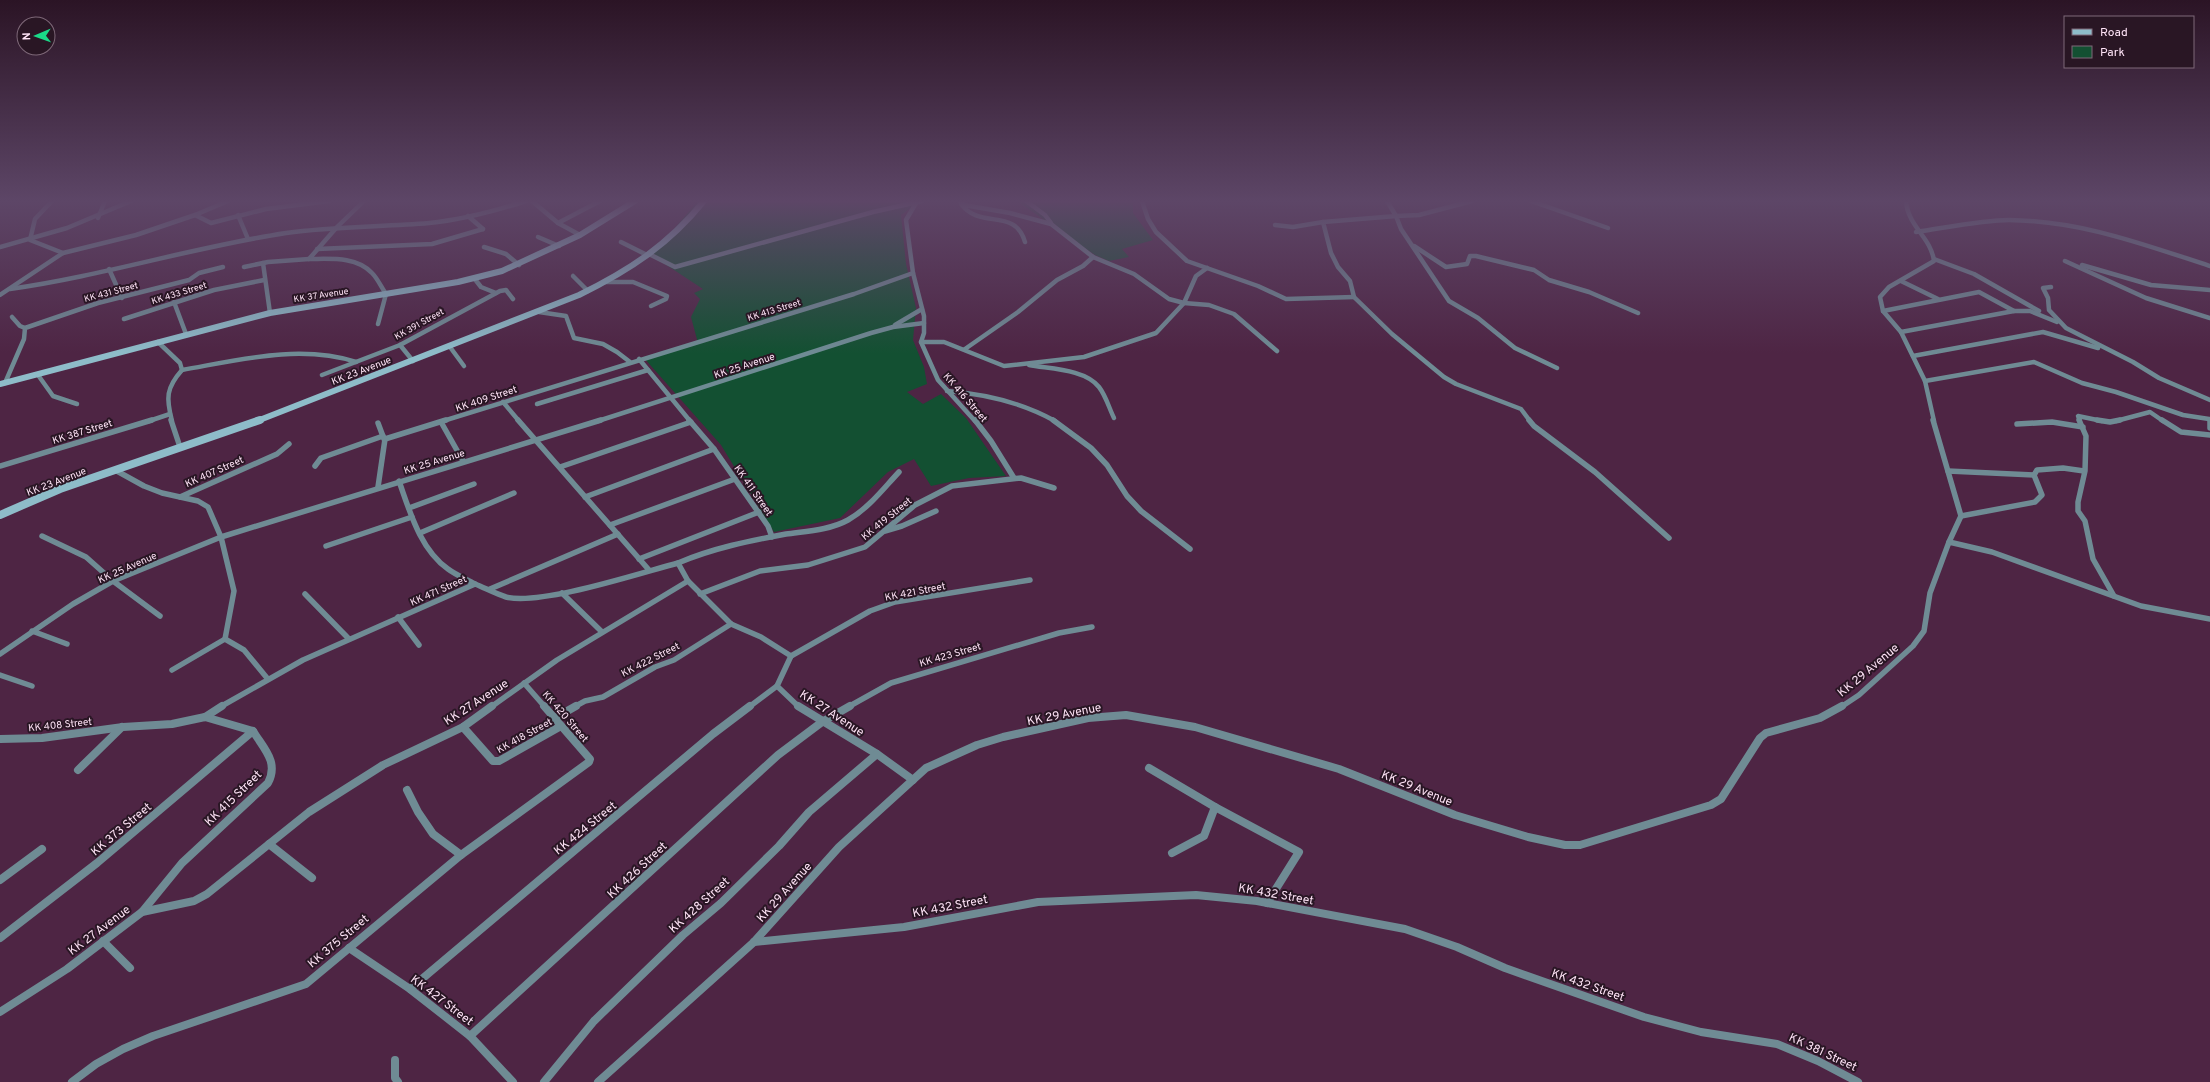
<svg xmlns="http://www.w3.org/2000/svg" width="2210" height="1082" viewBox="0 0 2210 1082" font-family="Overpass,sans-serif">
  <rect width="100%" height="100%" fill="#4e2544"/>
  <g fill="#135032">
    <path d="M 698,201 L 920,201 L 901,215 L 906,264 L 916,308 L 913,340 L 924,367 L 927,384 L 907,392 L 923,404 L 941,394 L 966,418 L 1006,476 L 969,478 L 931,486 L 914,459 L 888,472 L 840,518 L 774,532 L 721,445 L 644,358 L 698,343 L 691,317 L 700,299 L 694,293 L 703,289 L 648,253 L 674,229 Z"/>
    <path d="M 1017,201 L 1133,201 L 1133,213 L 1153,240 L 1122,249 L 1129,257 L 1109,261 L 1095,255 Z"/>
  </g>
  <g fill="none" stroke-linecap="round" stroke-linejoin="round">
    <g stroke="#6f8b94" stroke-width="4.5">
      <path d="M 52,201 L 35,219 L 30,240 L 63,253"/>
      <path d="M 364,201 L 337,227 L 309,259 C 330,259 356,256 372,273 C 378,279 381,287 386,294 L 378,324"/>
      <path d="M 532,201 L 558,223 L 580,235"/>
      <path d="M 960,201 L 964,205 L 1010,213 L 1051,224 L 1093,257 L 1134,274 L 1169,299 L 1184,303 L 1209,305 L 1234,314 L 1277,351"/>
      <path d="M 1026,201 L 1045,215 L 1051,223"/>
      <path d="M 1142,201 L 1148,219 L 1156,232 L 1187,261 L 1258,286 L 1286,299 L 1354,297"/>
      <path d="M 1387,201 L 1396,216 L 1323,222 L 1331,253 L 1338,267 L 1350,281 L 1354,297 L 1392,334 L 1444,377 L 1456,384 L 1521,409 L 1530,421"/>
      <path d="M 1472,201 L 1419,215 L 1396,216 L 1401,229 L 1449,301 L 1478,318 L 1515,348 L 1557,368"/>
      <path d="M 1531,201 L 1608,228"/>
      <path d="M 1906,201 C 1908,227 1931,237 1934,261 L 1889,287 L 1880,297 L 1883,311 L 1901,332 L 1925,381 L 1934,421"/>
      <path d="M 916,203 L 906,220 L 913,273 L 924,316 L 924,333 L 921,342 L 938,380 L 975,421"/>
      <path d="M 961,204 C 980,230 1015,207 1025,242"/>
      <path d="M 195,215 L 211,223 L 266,209 L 329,201"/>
      <path d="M 238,215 L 248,239"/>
      <path d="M 468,216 L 483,229"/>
      <path d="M 98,218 L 105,201"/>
      <path d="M 558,223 L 600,201"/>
      <path d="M 1275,225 L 1293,227 L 1323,222"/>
      <path d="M 1916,232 C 1944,228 1982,220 2009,220 C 2082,221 2142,244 2210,266"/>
      <path d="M 538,237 L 559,246"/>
      <path d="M 621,242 L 647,255"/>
      <path d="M 1414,246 L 1446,267 L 1467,264 L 1470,256 L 1476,256 L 1534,270 L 1549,280 L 1589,292 L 1638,313"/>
      <path d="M 0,247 L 67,228 L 131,201"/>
      <path d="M 484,247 L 506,254 L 519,265"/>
      <path d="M 317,249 L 432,244 L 483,229"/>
      <path d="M 649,254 L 675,267 L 873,212 L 922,201"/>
      <path d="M 1934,259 L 1974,274 L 2039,311"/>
      <path d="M 2065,261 L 2146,298 L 2210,318"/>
      <path d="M 263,263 L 270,313"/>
      <path d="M 2082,265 L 2151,285 L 2210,290"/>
      <path d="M 244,267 L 268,262 L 309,259"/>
      <path d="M 109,269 L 122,298"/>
      <path d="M 573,276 L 588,291"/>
      <path d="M 474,278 L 481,287 L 496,293"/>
      <path d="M 1901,281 L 1938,299"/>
      <path d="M 605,282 L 633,282 L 667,296 L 666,299 L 651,306"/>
      <path d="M 2051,287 L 2043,288 L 2048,298 L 2049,310 L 2066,328 L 2133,362 L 2159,378 L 2210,400"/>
      <path d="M 10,289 C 103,276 193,247 286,233 C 334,226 381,227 429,223 C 461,220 495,211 526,201"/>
      <path d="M 0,295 L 63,253 L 136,235 L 195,215 L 228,201"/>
      <path d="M 174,302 L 186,334"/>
      <path d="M 1883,311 L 1979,292 L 2014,311"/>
      <path d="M 539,312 L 566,316 L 574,338 L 603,344 L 617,352 L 630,362"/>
      <path d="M 12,317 L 20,326 L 25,328"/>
      <path d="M 124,319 L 214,290 L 264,280"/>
      <path d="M 895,325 L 922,309"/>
      <path d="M 1901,332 L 2014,311 L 2030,311 L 2057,322"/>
      <path d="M 158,342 L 180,363 L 182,370 C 239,360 300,344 356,362"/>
      <path d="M 921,342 L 944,342 L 1004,366 L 1084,357 L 1156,333 L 1184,303 L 1196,276 L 1207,268"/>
      <path d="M 400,345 L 413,361"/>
      <path d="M 450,347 L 464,366"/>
      <path d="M 965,349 L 1018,312 L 1057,280 L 1083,266 L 1093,257"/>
      <path d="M 1913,356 L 2043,332 L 2098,348"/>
      <path d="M 639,359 L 690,421"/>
      <path d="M 1029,365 C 1050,369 1085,369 1099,387 C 1106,396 1109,408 1114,418"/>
      <path d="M 38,375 L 53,396 L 77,404"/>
      <path d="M 322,375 L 400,345 L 500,291 L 506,290 L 513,299"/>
      <path d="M 1925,381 L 2034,362 L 2082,383 L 2116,392 L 2183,415 L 2209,419"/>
      <path d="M 5,383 L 24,339 L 25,328 L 98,303 L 189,280 L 199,273 L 223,267"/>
      <path d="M 947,391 C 986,394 1021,402 1055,421"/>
      <path d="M 503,402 L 519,421"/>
      <path d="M 537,404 L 648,370"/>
      <path d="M 2210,419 L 2210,421"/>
      <path d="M 149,421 L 170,414"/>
      <path d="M 172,421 C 166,398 166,388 182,370"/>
      <path d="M 443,421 L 854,294 L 913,273"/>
      <path d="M 598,421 L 871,333 L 893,327 L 924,323"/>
      <path d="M 2080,421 L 2078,416 L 2102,421"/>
      <path d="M 2116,421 L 2150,412 L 2163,421"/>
    </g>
    <g stroke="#6f8b94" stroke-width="5.5">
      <path d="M 171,420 L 180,447"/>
      <path d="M 518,420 L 649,570"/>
      <path d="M 689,420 L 714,449 L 768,526 L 772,537"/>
      <path d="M 975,420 L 991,441 L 1014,478"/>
      <path d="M 1053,420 L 1091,448 L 1107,465 L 1127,496 L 1141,511 L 1190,549"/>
      <path d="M 1529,420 L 1534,426 L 1595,472 L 1669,538"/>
      <path d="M 1933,420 L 1961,516 L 1949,542"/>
      <path d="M 2079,420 L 2086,436 L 2085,471 L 2078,502 L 2078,511 L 2085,521 L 2093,559 L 2114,596"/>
      <path d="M 2097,420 L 2110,422 L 2120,420"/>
      <path d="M 2162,420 L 2181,432 L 2210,435"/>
      <path d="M 2210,420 L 2210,428"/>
      <path d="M 441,422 L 463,461"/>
      <path d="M 378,423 L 384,439"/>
      <path d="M 2017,424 L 2052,422 L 2083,427"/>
      <path d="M 0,466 L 152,420"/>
      <path d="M 315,466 L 321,458 L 383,436"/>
      <path d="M 560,467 L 691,422"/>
      <path d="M 115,470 L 144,486 L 162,493 L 198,501 L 208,507 L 221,537 L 234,591 L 225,639 L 244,650 L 267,678"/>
      <path d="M 1948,471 L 2034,475"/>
      <path d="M 399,481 C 410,512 420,549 448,569 C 456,575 466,579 475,584"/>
      <path d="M 378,487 L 385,439 L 446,420"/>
      <path d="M 180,497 L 277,454 L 289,444"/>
      <path d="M 585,497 L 714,449"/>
      <path d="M 409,508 L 474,484"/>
      <path d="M 1961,516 L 2035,502 L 2042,495 L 2034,475 L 2037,470 L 2063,468 L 2084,471"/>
      <path d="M 610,525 L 735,479"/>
      <path d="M 885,531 L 902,526 L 936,511"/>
      <path d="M 420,533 L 514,493"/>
      <path d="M 42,536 L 86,557 L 113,581 L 160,616"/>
      <path d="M 326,546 L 412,517"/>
      <path d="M 639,559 L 759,512"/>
      <path d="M 678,563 C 713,548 749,541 786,534 C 807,531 830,530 848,520 C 869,508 883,489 899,472"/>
      <path d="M 490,589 L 618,534"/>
      <path d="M 562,593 L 601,631"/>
      <path d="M 305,594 L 348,638"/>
      <path d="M 700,594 L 760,571 L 808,565 L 865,547 L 915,505 L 952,486 L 1021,478 L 1054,488"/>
      <path d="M 398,617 L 419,645"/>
      <path d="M 32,631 L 67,644"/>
      <path d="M 0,654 L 73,604 L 113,581 L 221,537 L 601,420"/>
      <path d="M 791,656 L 870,611 L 895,602 L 1030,580"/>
      <path d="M 172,670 L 225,639"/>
      <path d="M 0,675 L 32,686"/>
      <path d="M 524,683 L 545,707"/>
      <path d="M 220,707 L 303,660 L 475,584 C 485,588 496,594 506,597 C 540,606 640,573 678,563 L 688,581"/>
      <path d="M 491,707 L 557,660 L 688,581 L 731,624 L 761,637 L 791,656 L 777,686 L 799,707"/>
      <path d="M 574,707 L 585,701 L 603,697 L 655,667 L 674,660 L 731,624"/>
      <path d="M 749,707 L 777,686"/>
      <path d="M 848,707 L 891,683 L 1059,633 L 1092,627"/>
      <path d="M 1841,707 L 1859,695 L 1913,646 L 1924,631 L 1930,593 L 1949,542 L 1992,552 L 2141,606 L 2210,619"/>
    </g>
    <g stroke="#6f8b94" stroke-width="8">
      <path d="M 798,706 L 877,754 L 913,780"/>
      <path d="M 205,717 L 222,706"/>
      <path d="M 555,718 L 576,706"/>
      <path d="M 463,727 L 493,761 L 499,761 L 561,726"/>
      <path d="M 0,739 L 42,738 L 123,727 L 172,724 L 205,717 L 253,731 C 264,749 279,762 268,783 L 182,863 L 142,912"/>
      <path d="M 1149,768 L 1215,807"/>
      <path d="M 78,770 L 122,727"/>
      <path d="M 407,790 L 418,812 L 433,834 L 461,855"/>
      <path d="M 269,844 L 312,878"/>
      <path d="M 1172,853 L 1204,836 L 1215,807 L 1299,852 L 1267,903"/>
      <path d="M 0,880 L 42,849"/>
      <path d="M 0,938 L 97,863 L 253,731"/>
      <path d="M 103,941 L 130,968"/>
      <path d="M 754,942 L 904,927 L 1038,902 L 1196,895 L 1257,901 L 1405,929 L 1457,947 L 1505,968 L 1644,1017 L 1701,1032 L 1777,1044 L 1818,1061 L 1858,1082"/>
      <path d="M 349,948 L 410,989 L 470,1036 L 513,1082"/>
      <path d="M 410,989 L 713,734 L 750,706"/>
      <path d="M 0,1012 L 67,969 L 142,912 L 194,901 L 207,894 L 309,812 L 383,765 L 463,727 L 492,706"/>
      <path d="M 470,1036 L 778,755 L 822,722 L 850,706"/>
      <path d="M 395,1060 L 395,1078 L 398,1082"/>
      <path d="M 72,1082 L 96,1064 L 123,1049 L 153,1036 L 306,984 L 461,855 L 589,762 L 590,759 L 544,706"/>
      <path d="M 544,1082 L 594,1021 L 683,935 L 721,903 L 779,846 L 809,812 L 877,754"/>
      <path d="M 598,1082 L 754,942 L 839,847 L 926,768 L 977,745 L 1003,737 L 1088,718 L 1126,715 L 1195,727 L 1339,769 L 1455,815 L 1528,837 L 1565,845 L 1580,845 L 1711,805 L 1721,799 L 1760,738 L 1766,733 L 1820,718 L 1842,706"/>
    </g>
    <g stroke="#8ebcc9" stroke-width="6">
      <path d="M 0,384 L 270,313 L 458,282 L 502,271 L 580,235 L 635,201"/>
      <path d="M 257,421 L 579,295 C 630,270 668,245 704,201"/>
    </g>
    <path stroke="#8ebcc9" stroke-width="8" d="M 0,515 L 60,489 L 260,420"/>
  </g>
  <linearGradient id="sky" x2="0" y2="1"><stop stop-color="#2b1425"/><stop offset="0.57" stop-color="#5d4667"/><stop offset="1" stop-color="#5d4667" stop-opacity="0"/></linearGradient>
  <rect width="2210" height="353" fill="url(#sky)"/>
  <g text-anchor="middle" stroke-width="4" stroke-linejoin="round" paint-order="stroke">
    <g font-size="9" fill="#fee3f6" stroke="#291624">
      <text transform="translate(111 292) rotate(-15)" y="3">KK 431 Street</text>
      <text transform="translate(179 293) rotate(-17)" y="3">KK 433 Street</text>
      <text transform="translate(321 295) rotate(-9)" y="3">KK 37 Avenue</text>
      <text transform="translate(774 310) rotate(-17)" y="3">KK 413 Street</text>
      <text transform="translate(419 324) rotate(-29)" y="3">KK 391 Street</text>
    </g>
    <g font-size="10" fill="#fee3f6" stroke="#291624">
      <text transform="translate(744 365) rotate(-18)" y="4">KK 25 Avenue</text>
      <text transform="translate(361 370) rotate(-21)" y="4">KK 23 Avenue</text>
      <text transform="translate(966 397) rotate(49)" y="4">KK 416 Street</text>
      <text transform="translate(486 398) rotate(-18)" y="4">KK 409 Street</text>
      <text transform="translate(82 431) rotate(-17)" y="4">KK 387 Street</text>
      <text transform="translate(434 461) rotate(-17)" y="4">KK 25 Avenue</text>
      <text transform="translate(214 471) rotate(-24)" y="4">KK 407 Street</text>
      <text transform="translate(56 481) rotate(-21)" y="4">KK 23 Avenue</text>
      <text transform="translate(754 490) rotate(55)" y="4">KK 411 Street</text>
      <text transform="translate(886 518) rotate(-39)" y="4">KK 419 Street</text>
      <text transform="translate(127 567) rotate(-24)" y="4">KK 25 Avenue</text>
      <text transform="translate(438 590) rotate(-24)" y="4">KK 471 Street</text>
      <text transform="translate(915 591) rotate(-11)" y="4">KK 421 Street</text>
      <text transform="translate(950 654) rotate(-16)" y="4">KK 423 Street</text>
      <text transform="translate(650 659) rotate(-27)" y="4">KK 422 Street</text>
      <text transform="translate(566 716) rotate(49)" y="4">KK 420 Street</text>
      <text transform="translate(60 724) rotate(-6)" y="4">KK 408 Street</text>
      <text transform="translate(524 735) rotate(-29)" y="4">KK 418 Street</text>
    </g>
    <g font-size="12" fill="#fee3f6" stroke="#291624">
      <text transform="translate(1868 670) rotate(-40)" y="4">KK 29 Avenue</text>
      <text transform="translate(476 702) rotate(-33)" y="4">KK 27 Avenue</text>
      <text transform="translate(832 713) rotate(33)" y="4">KK 27 Avenue</text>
      <text transform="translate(1064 714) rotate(-11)" y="4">KK 29 Avenue</text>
      <text transform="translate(1417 788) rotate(22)" y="4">KK 29 Avenue</text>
      <text transform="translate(233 798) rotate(-44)" y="4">KK 415 Street</text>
      <text transform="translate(585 828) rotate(-39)" y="4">KK 424 Street</text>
      <text transform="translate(121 829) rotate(-40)" y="4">KK 373 Street</text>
      <text transform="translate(637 870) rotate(-43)" y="4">KK 426 Street</text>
      <text transform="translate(784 892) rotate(-48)" y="4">KK 29 Avenue</text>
      <text transform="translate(1276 894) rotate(10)" y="4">KK 432 Street</text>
      <text transform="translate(699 905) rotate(-42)" y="4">KK 428 Street</text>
      <text transform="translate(950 906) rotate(-11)" y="4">KK 432 Street</text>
      <text transform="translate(99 930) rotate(-37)" y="4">KK 27 Avenue</text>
      <text transform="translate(338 941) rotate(-40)" y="4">KK 375 Street</text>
      <text transform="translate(1588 985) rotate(19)" y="4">KK 432 Street</text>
      <text transform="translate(442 1000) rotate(37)" y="4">KK 427 Street</text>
      <text transform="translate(1823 1052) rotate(25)" y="4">KK 381 Street</text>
    </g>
  </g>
  <rect x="2064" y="16" width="130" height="52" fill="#291624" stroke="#7e6878"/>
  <rect x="2072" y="29" width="20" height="6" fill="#8ebcc9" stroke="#7e6878"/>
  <text x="2100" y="36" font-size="12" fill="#fee3f6">Road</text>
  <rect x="2072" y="46" width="20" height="12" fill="#135032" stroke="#7e6878"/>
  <text x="2100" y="56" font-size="12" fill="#fee3f6">Park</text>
  <g transform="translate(36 36) rotate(268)"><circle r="19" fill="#291624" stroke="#7e6878"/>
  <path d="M0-3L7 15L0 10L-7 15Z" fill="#1ad988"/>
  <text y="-6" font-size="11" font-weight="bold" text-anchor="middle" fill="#fee3f6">N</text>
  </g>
</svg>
